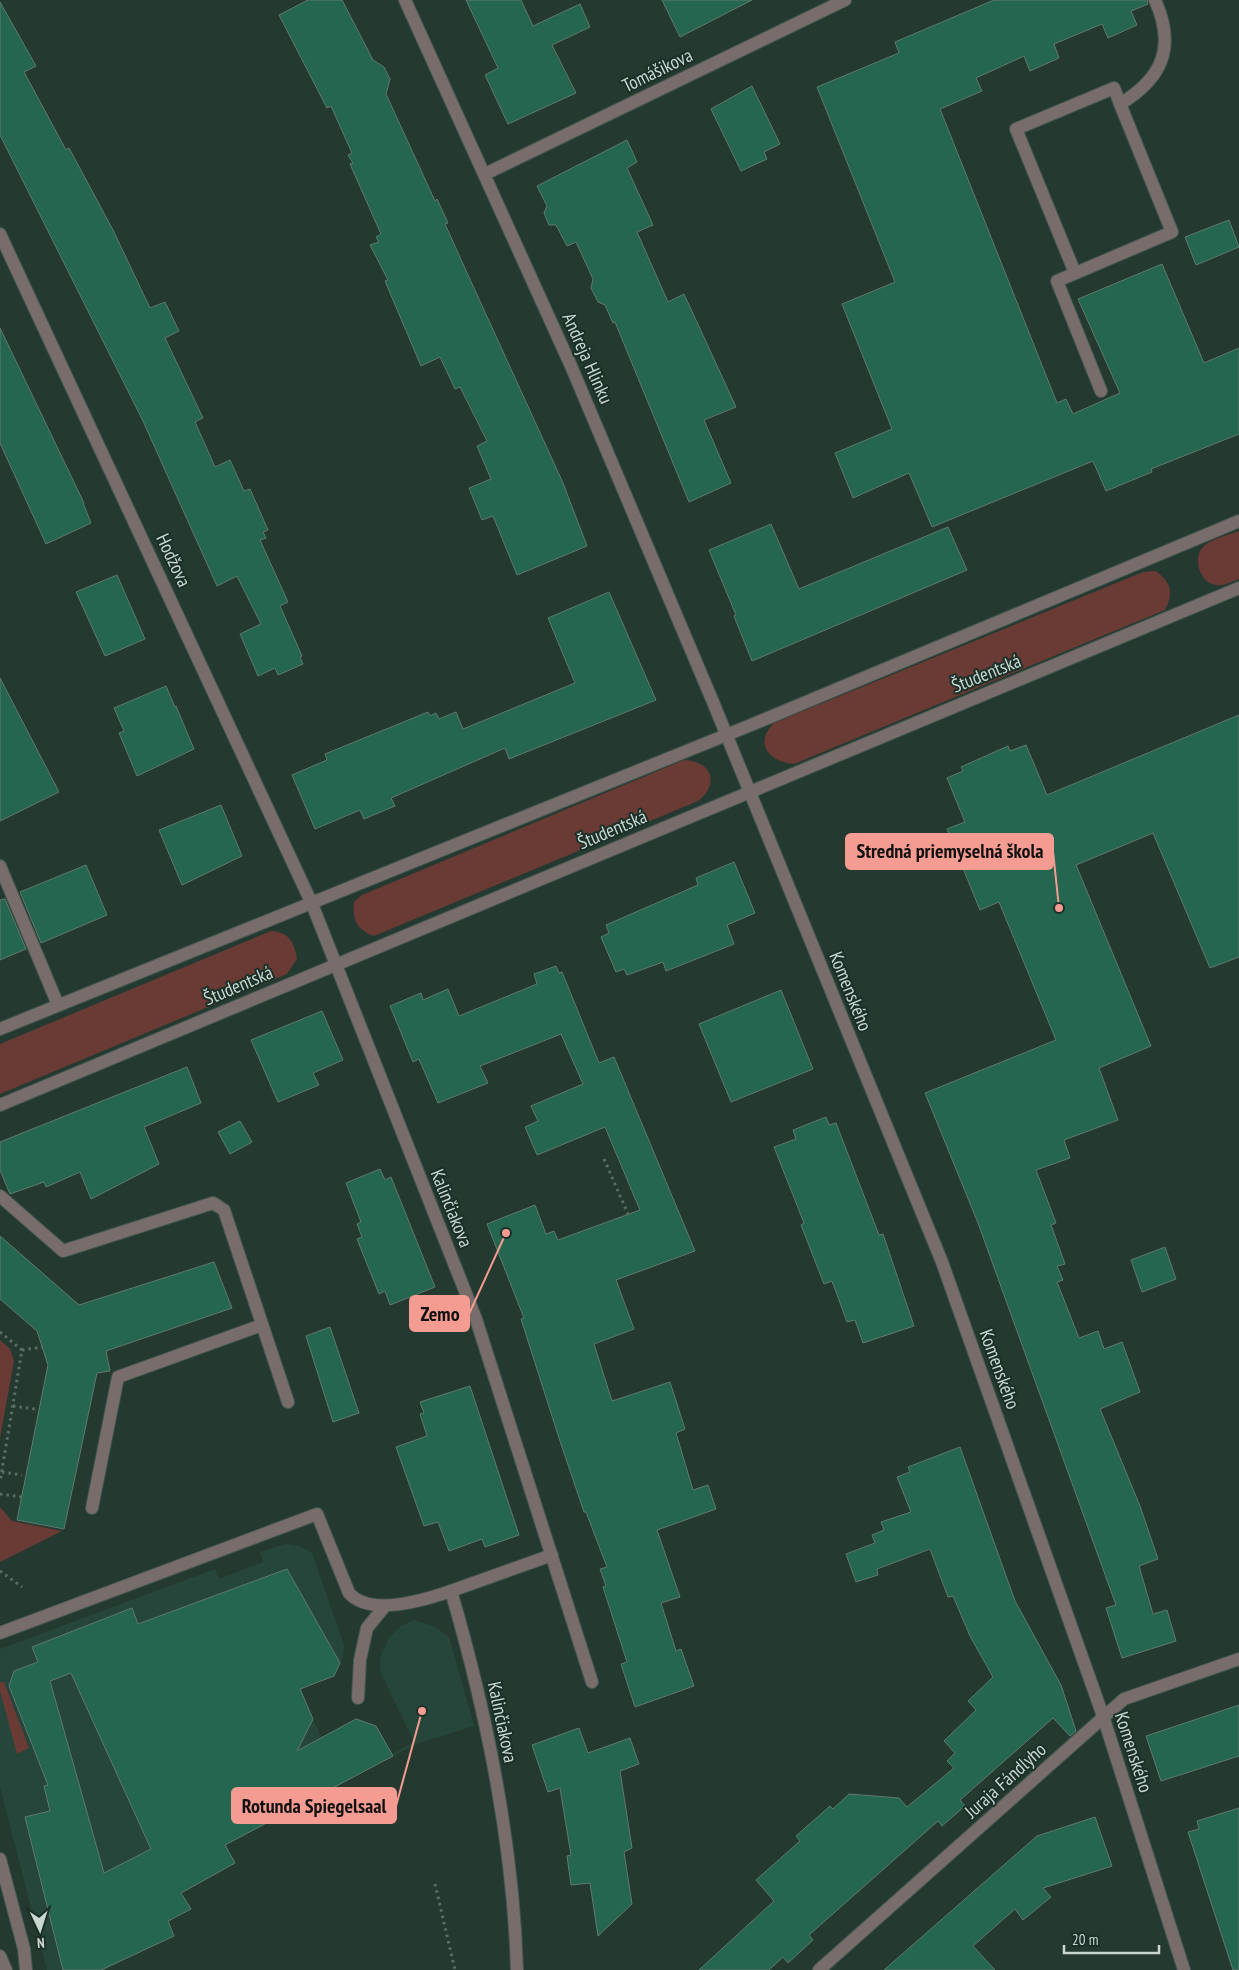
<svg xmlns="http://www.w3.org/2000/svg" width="1239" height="1970" viewBox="0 0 1239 1970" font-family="'PT Sans Narrow',sans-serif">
  <rect width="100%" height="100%" fill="#243a31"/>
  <path fill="#27463b" d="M 286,1544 L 300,1546 L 312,1553 L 344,1645 L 343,1658 L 334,1676 L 300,1689 L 321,1737 L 356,1719 L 376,1726 L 392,1754 L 414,1742 L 380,1671 L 381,1655 L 389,1638 L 401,1626 L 414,1620 L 434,1626 L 449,1637 L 474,1726 L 416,1744 L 226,1845 L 235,1863 L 181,1893 L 191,1909 L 168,1921 L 174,1936 L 104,1970 L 47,1970 L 0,1786 L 0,1649 L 215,1569 L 219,1579 L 263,1562 L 260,1552 Z"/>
  <g fill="#6a3a35">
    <path d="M 1239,531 L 1239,579 C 1231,582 1220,588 1212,584 C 1199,579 1193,557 1203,547 C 1210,539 1229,535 1239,531 Z"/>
    <path d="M 1156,571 C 1171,583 1174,592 1165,610 L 794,764 C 770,762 753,744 774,723 L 1143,572 Z"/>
    <path d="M 684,760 C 712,761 720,784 698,801 L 374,936 C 357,930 352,920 354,902 L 362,895 Z"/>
    <path d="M 271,931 C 289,932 294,942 297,959 L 287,974 L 0,1094 L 0,1044 Z"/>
    <path d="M 0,1340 L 10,1349 L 14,1361 L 0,1438 Z"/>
    <path d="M 0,1507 L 12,1521 L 62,1531 L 0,1562 Z"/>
    <path d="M 0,1682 L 4,1682 L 29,1748 L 17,1754 L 0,1691 Z"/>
  </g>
  <g fill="#246650" stroke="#61796f" fill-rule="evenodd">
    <path d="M 308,0 L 342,0 L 373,60 L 384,67 L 390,79 L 386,94 L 435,201 L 437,199 L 448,223 L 445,224 L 463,264 L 563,483 L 587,546 L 517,575 L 493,516 L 482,520 L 469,488 L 491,479 L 477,446 L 487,441 L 460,387 L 455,389 L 440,357 L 421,366 L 385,281 L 388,280 L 370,245 L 379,242 L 376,237 L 381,234 L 350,164 L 353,163 L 348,155 L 352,153 L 331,106 L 327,108 L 279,15 Z"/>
    <path d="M 466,0 L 521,0 L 533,26 L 580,4 L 590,27 L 552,45 L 576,93 L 508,124 L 485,75 L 498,68 Z"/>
    <path d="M 662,0 L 752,0 L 680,37 Z"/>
    <path d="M 994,0 L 1147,0 L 1148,4 L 1131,11 L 1137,25 L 1108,38 L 1102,24 L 1054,44 L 1059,58 L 1030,71 L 1024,56 L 976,78 L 982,91 L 940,109 L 1057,403 L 1066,399 L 1073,414 L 1120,393 L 1078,299 L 1162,264 L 1204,363 L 1239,348 L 1239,434 L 1151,469 L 1152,472 L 1106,491 L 1093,461 L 932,527 L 909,473 L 853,498 L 835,453 L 892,429 L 842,304 L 895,282 L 817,87 L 899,53 L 895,42 Z"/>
    <path d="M 0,2 L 36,66 L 24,72 L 66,150 L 69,148 L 113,230 L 150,308 L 165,302 L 179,331 L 165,338 L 203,418 L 195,422 L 215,467 L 230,460 L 244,491 L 250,489 L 268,530 L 263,532 L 266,538 L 260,540 L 288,602 L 280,606 L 302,656 L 300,657 L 303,664 L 278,675 L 275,668 L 258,676 L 240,634 L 261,624 L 237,576 L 217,586 L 143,421 L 0,135 Z"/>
    <path d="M 752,86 L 780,144 L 764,152 L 767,159 L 741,171 L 711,109 Z"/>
    <path d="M 627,140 L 637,162 L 627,168 L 653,225 L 637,232 L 668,302 L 684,294 L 736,407 L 704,420 L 731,483 L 689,502 L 615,322 L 613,323 L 605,305 L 598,302 L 591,288 L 593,279 L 576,242 L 567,246 L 556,225 L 549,225 L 544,213 L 547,206 L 537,186 Z"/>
    <path d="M 1229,220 L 1239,247 L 1196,265 L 1185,237 Z"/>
    <path d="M 0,328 L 84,503 L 83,503 L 91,523 L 46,544 L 0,443 Z"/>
    <path d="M 771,524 L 799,589 L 948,527 L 967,570 L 752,661 L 734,616 L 736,615 L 709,550 Z"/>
    <path d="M 117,575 L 145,639 L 105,656 L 76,592 Z"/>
    <path d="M 609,592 L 656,700 L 509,759 L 505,748 L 391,798 L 395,806 L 364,819 L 360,810 L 315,829 L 292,775 L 327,760 L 325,754 L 428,712 L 430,716 L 436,713 L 439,719 L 456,712 L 463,729 L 575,683 L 548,618 Z"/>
    <path d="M 0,678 L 59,792 L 0,821 Z"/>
    <path d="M 166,686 L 175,707 L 176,706 L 194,749 L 137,776 L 119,733 L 124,731 L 114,708 Z"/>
    <path d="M 1239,715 L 1239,957 L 1210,968 L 1153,833 L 1076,865 L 1151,1046 L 1099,1068 L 1118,1120 L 1064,1140 L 1070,1158 L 1036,1170 L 1056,1223 L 1051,1225 L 1065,1264 L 1057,1266 L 1063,1280 L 1057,1282 L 1079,1338 L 1098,1331 L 1104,1349 L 1122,1342 L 1140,1392 L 1100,1409 L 1140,1506 L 1158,1559 L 1139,1566 L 1153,1614 L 1167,1610 L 1176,1641 L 1122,1658 L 1106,1608 L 1116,1605 L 978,1223 L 925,1093 L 1056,1040 L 999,902 L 980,910 L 947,829 L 965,822 L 947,778 L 963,771 L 961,767 L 1008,746 L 1010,751 L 1026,745 L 1047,795 Z"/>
    <path d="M 221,805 L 242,856 L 182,885 L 159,830 Z"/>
    <path d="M 734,862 L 755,913 L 727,925 L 734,944 L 666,971 L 663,962 L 627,975 L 624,969 L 616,972 L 601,937 L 609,933 L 606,925 L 698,885 L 696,878 Z"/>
    <path d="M 86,865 L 107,915 L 41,943 L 20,892 Z"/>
    <path d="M 5,899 L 26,949 L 0,960 L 0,900 Z"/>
    <path d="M 556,966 L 559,973 L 562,972 L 599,1063 L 614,1057 L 695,1251 L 616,1280 L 634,1329 L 594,1344 L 612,1401 L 670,1382 L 685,1429 L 676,1433 L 693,1490 L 708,1485 L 716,1509 L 657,1530 L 680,1597 L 661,1603 L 676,1651 L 681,1649 L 694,1686 L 635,1707 L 621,1664 L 627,1662 L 603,1587 L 606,1586 L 600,1569 L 607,1567 L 586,1512 L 584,1512 L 559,1438 L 521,1319 L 524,1318 L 487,1224 L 535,1205 L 546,1234 L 554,1231 L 558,1240 L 640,1210 L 605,1127 L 537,1155 L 525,1127 L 538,1121 L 531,1106 L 583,1084 L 561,1034 L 480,1066 L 488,1083 L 438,1103 L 419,1059 L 413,1062 L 390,1006 L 421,993 L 423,1000 L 448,989 L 459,1016 L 537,984 L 534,974 Z"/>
    <path d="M 781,990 L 813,1069 L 731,1102 L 699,1024 Z"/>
    <path d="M 322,1011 L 343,1060 L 313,1073 L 319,1085 L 278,1102 L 251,1040 Z"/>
    <path d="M 187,1067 L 201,1103 L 144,1127 L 159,1164 L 91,1199 L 80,1172 L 46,1187 L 44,1182 L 10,1194 L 0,1170 L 0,1142 Z"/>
    <path d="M 826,1117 L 829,1125 L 836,1123 L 879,1235 L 883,1234 L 914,1326 L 863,1343 L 855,1320 L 847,1322 L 832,1281 L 824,1284 L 801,1225 L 804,1223 L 774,1147 L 796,1139 L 793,1130 Z"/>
    <path d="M 240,1121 L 252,1142 L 230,1154 L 218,1132 Z"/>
    <path d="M 380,1169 L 385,1180 L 391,1177 L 435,1287 L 390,1305 L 385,1291 L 379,1294 L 357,1239 L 362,1237 L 357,1224 L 361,1222 L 346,1183 Z"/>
    <path d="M 0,1236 L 79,1305 L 214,1262 L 232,1308 L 106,1351 L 110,1371 L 97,1373 L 64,1529 L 17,1520 L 48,1365 L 37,1331 L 0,1299 Z"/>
    <path d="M 1165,1247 L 1176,1279 L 1142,1292 L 1131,1260 Z"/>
    <path d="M 330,1327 L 359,1413 L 333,1422 L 306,1336 Z"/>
    <path d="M 470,1386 L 519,1535 L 485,1547 L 482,1539 L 449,1551 L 438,1522 L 424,1526 L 396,1447 L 427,1436 L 420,1414 L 424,1413 L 420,1402 Z"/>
    <path d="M 960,1447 L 1015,1601 L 1061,1685 L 1076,1731 L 1070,1736 L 1053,1718 L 960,1800 L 965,1806 L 942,1826 L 938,1821 L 809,1935 L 813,1940 L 788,1963 L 783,1957 L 769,1970 L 699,1970 L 774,1901 L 756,1880 L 800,1841 L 796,1836 L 830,1806 L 833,1809 L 849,1794 L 899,1798 L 907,1807 L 954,1768 L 947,1761 L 955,1753 L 944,1741 L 976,1710 L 968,1701 L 993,1677 L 970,1636 L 953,1596 L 948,1597 L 930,1549 L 877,1569 L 878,1575 L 856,1582 L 846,1554 L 875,1543 L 872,1535 L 884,1530 L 881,1522 L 911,1512 L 897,1477 L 910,1472 L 908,1467 Z"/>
    <path d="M 287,1569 L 340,1663 L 334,1676 L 300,1689 L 313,1719 L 297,1751 L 356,1719 L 376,1726 L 393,1756 L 225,1845 L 235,1863 L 181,1893 L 191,1909 L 168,1921 L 174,1936 L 101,1970 L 63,1970 L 25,1817 L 50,1811 L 44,1786 L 48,1785 L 9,1686 L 14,1671 L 38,1662 L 32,1647 L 132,1608 L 138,1624 ZM 71,1673 L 151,1849 L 104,1873 L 50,1681 Z"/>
    <path d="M 1239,1705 L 1239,1756 L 1161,1781 L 1146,1736 Z"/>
    <path d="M 579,1728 L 588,1753 L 630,1738 L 639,1764 L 620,1771 L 632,1848 L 624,1852 L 632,1904 L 598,1936 L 590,1883 L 571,1885 L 567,1856 L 571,1855 L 560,1788 L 548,1792 L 532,1745 Z"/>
    <path d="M 1239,1808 L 1239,1970 L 1233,1970 L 1188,1832 L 1199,1829 L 1197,1821 Z"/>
    <path d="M 1095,1817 L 1112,1866 L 1043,1888 L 1051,1897 L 1023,1920 L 1015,1909 L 973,1946 L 995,1970 L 884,1970 L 1037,1836 Z"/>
  </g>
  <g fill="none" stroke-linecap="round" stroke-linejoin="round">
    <defs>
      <g id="minor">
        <path d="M 405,0 L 571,366 L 713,702 L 942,1262 L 1103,1716 L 1184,1970"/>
        <path d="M 485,174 L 845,0"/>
        <path d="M 0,234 L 312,904 L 476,1319 L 592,1682"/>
        <path d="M 1075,273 L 1016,129 L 1114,88 L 1120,104"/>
        <path d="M 1101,391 L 1057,281 L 1172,232 L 1120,104 C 1163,78 1176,47 1155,0"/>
        <path d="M 0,866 L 58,1005"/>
        <path d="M 0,1029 L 751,725 L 1239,521"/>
        <path d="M 0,1105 L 1239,588"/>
        <path d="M 0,1196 L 63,1251 L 213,1203 L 224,1210 L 288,1402"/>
        <path d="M 92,1508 L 118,1377 L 262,1325"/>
        <path d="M 0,1633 L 317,1514 L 349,1593 C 370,1617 425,1600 451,1591"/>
        <path d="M 358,1698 L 360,1660 L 367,1628 L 385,1606"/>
        <path d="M 0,1859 L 24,1949 L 26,1970"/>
        <path d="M 0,1956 L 6,1970"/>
        <path d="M 517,1970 C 513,1842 487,1714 451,1591 L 552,1555"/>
        <path d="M 819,1970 L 1124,1699 L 1239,1659"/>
      </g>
    </defs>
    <use href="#minor" stroke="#42564e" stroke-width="14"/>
    <g stroke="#5b6e66" stroke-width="3" stroke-dasharray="2.5 4" stroke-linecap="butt">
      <path d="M 604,1159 L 628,1214"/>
      <path d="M 0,1332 L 22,1350 L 0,1482"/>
      <path d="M 22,1350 L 43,1347"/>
      <path d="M 13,1406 L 35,1409"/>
      <path d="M 2,1472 L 22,1475"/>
      <path d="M 0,1494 L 22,1497"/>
      <path d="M 0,1571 L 22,1587"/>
      <path d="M 435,1884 L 455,1970"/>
    </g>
    <use href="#minor" stroke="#786d6b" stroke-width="12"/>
  </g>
  <g text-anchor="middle" stroke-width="4" stroke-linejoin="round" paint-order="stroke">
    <g font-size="19" fill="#cad7d1" stroke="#1a3028">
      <text transform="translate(657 70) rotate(-26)" y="7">Tomášikova</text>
      <text transform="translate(588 358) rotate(66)" y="7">Andreja Hlinku</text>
      <text transform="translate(174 560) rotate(65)" y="7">Hodžova</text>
      <text transform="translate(986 673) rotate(-22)" y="7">Študentská</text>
      <text transform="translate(612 829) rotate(-23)" y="7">Študentská</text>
      <text transform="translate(238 985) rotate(-23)" y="7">Študentská</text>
      <text transform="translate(851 991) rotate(68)" y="7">Komenského</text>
      <text transform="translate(452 1208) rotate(68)" y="7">Kalinčiakova</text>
      <text transform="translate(1000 1369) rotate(70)" y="7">Komenského</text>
      <text transform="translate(503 1722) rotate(78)" y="7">Kalinčiakova</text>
      <text transform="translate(1134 1752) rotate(72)" y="7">Komenského</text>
      <text transform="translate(1005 1780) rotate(-42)" y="7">Juraja Fándlyho</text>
    </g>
  </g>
  <path fill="none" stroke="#f59c92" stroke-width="2" d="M1059 908L1053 851M506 1233L469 1314M422 1711L396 1806"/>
  <g fill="#f59c92" stroke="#1a3028" stroke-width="2">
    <circle cx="1059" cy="908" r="5"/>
    <circle cx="506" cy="1233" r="5"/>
    <circle cx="422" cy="1711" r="5"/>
  </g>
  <g fill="#f59c92" stroke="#f59c92" stroke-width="2">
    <rect x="846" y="834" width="207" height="35" rx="5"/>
    <rect x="410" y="1296" width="59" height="35" rx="5"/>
    <rect x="232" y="1788" width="164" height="35" rx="5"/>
  </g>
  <g font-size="20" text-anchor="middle" font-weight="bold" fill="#111">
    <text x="950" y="858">Stredná priemyselná škola</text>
    <text x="440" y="1321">Zemo</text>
    <text x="314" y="1813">Rotunda Spiegelsaal</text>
  </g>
  <g transform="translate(40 1930) rotate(176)" stroke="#1a3028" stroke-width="4" paint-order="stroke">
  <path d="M0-4L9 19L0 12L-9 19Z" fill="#cad7d1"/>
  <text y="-8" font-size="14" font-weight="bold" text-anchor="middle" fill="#cad7d1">N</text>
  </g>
  <path d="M1064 1945v8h95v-8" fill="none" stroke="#cad7d1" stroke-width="2.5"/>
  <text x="1072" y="1945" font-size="15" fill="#cad7d1" stroke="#1a3028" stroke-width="4" paint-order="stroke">20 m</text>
</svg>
